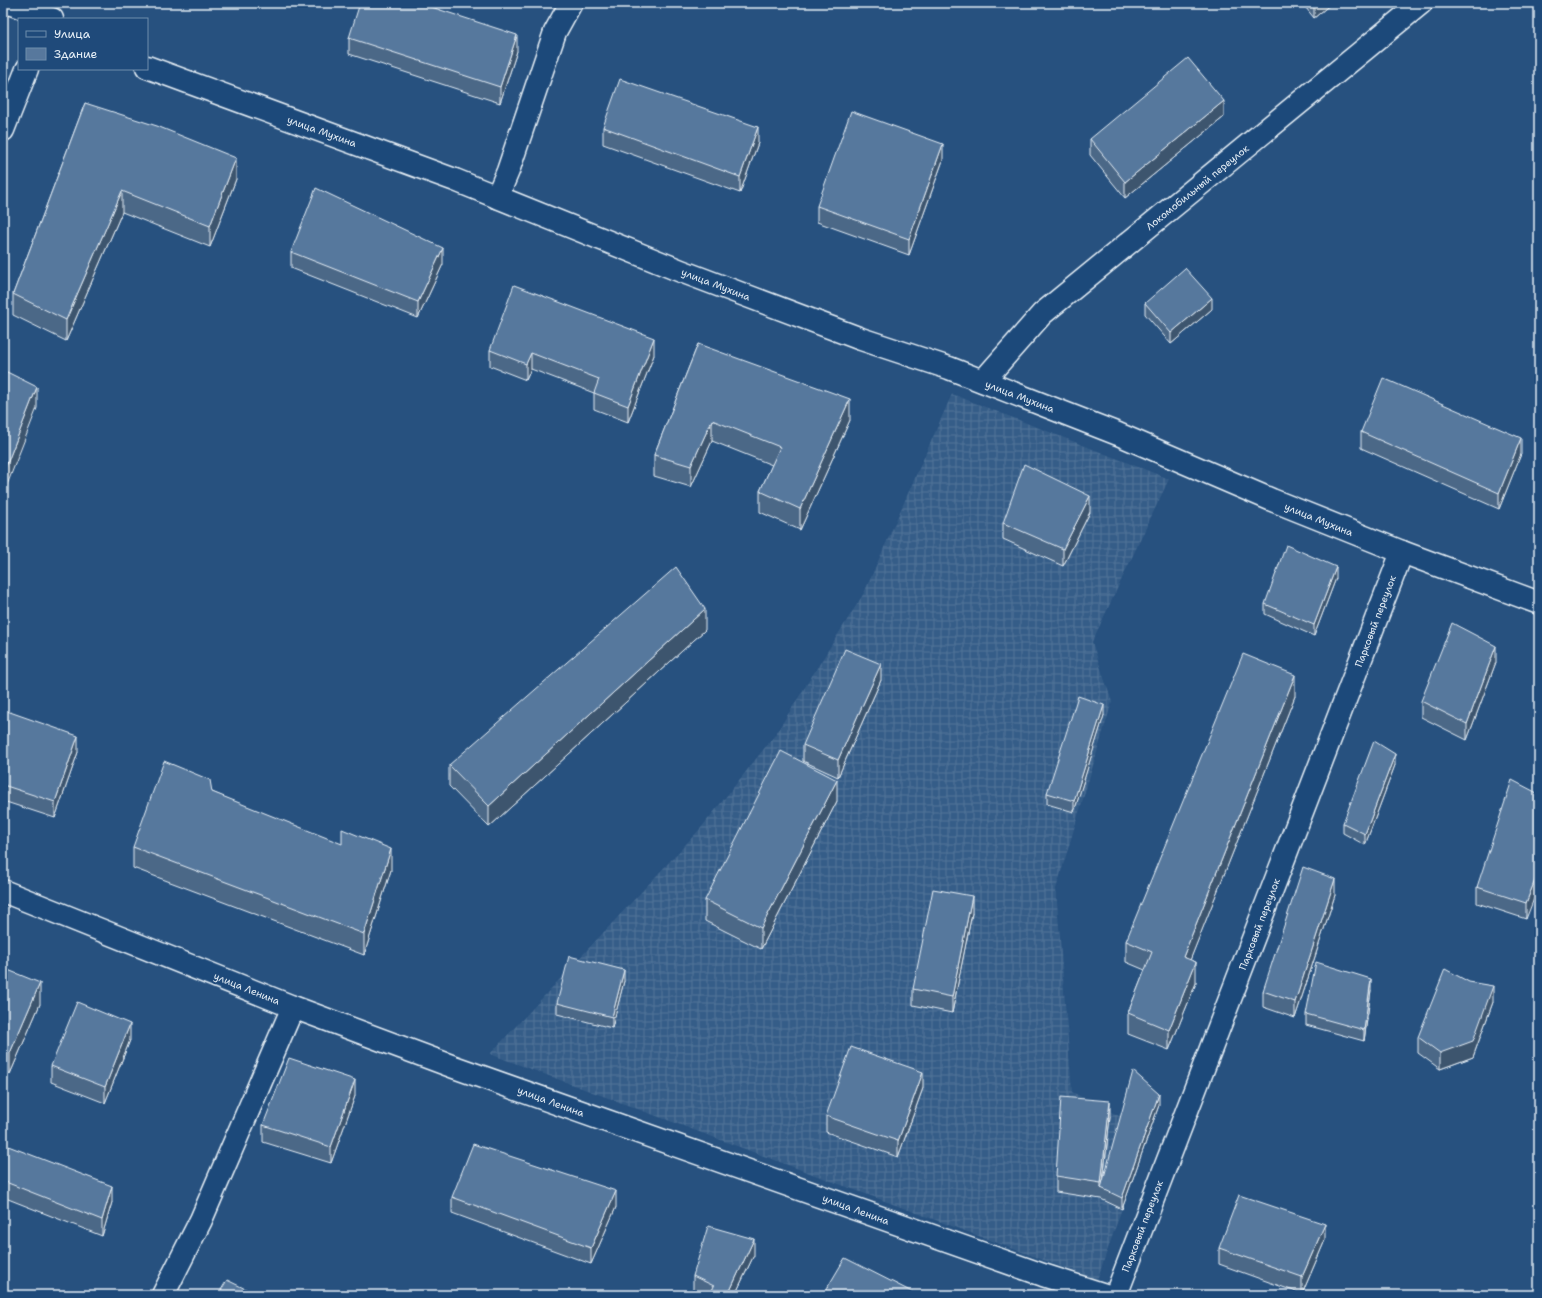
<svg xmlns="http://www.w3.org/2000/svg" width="1542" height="1298" viewBox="0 0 1542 1298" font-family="'Shantell Sans',sans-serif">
  <defs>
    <pattern id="industrial-grid" width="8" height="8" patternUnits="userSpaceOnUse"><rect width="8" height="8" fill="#355d88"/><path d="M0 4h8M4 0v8" fill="none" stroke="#52759a"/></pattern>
  </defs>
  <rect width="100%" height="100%" fill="#27517f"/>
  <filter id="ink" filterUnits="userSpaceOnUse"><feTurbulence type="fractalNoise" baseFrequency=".025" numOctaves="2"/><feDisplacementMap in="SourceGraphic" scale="8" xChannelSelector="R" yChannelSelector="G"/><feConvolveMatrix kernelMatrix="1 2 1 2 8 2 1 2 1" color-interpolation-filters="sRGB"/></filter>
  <g filter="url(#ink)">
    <path fill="url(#industrial-grid)" d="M 952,394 L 1169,479 L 1092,642 L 1112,702 L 1056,889 L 1072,1092 L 1149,1131 L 1097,1280 L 490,1054 L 701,828 L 775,735 L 864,593 Z"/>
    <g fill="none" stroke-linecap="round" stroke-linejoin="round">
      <defs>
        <g id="minor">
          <path d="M 9,3 L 52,19"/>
          <path d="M 147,67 L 455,180 L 681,271 L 861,339 L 949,368 L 1118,434 L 1272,500 L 1402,552 L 1539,603"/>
          <path d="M 3,130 L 27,69"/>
          <path d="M 497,197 L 508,171 L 555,32 L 571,3"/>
          <path d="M 983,381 L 1042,314 L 1421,3"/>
          <path d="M 163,1295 L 201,1220 L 293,1007"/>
          <path d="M 1116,1295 L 1402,552"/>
        </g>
        <path id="major" d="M 3,891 L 293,1007 L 454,1067 L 1043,1275 L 1105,1295"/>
      </defs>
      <use href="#minor" stroke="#e8f1f8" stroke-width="25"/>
      <use href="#major" stroke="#e8f1f8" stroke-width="25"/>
      <use href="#minor" stroke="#1f4a7a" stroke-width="22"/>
      <use href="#major" stroke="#1f4a7a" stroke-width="22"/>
    </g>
    <g fill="#4b6787" stroke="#e8f1f8">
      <path d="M 1302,3 L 1332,3 L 1314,18 Z"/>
      <path d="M 349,38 L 517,51 L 500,103 L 349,54 Z"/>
      <path d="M 85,103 L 236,179 L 210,247 L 122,212 L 66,341 L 13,315 L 13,294 Z"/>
      <path d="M 1224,117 L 1125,198 L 1090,155 L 1090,139 Z"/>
      <path d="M 603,127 L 758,143 L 740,193 L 603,144 Z"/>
      <path d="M 943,160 L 909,255 L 817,222 L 817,206 Z"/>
      <path d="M 291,252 L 443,264 L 418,318 L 291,268 Z"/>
      <path d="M 1145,303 L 1212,309 L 1171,344 L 1145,314 Z"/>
      <path d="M 698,344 L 850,420 L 800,530 L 760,512 L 760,491 L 772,465 L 712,441 L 691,487 L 654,476 L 654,455 Z"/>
      <path d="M 490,350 L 654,355 L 628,422 L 594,409 L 594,393 L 531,369 L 526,380 L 490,366 Z"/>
      <path d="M 1361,432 L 1521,454 L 1499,509 L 1361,448 Z"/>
      <path d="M 1090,512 L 1063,566 L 1003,539 L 1003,523 Z"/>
      <path d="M 1336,578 L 1314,636 L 1265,614 L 1265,604 Z"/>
      <path d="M 705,630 L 489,827 L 449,786 L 449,765 Z"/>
      <path d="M 1496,662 L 1467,740 L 1421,717 L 1421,701 Z"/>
      <path d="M 881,680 L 838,777 L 803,761 L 803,745 Z"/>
      <path d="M 1295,696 L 1190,960 L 1196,983 L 1169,1050 L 1128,1034 L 1128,1013 L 1145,970 L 1126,962 L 1126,941 Z"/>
      <path d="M 1104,715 L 1074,812 L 1047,804 L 1047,793 Z"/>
      <path d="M 3,722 L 78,752 L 55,818 L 3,801 Z"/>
      <path d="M 1395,765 L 1365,845 L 1343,833 L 1343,823 Z"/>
      <path d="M 212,792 L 391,870 L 364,955 L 133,868 L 133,847 Z"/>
      <path d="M 1539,794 L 1526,919 L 1477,903 L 1477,887 Z"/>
      <path d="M 837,801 L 761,949 L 705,921 L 705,900 Z"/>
      <path d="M 1335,895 L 1295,1018 L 1263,1007 L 1263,991 Z"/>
      <path d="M 972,913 L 952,1013 L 913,1005 L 913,989 Z"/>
      <path d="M 3,968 L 40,1004 L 10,1074 L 3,1071 Z"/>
      <path d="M 624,981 L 612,1028 L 557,1014 L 557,1003 Z"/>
      <path d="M 1371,990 L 1364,1041 L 1306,1025 L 1306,1014 Z"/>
      <path d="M 1493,1002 L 1473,1057 L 1440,1069 L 1418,1053 L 1418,1037 Z"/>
      <path d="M 130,1040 L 105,1103 L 51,1082 L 51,1066 Z"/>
      <path d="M 923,1088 L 898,1157 L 826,1132 L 826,1116 Z"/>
      <path d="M 355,1096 L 331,1163 L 263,1142 L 263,1125 Z"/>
      <path d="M 1159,1105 L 1122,1209 L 1101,1199 L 1056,1192 L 1056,1176 L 1110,1117 L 1103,1181 Z"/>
      <path d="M 3,1144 L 112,1202 L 102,1236 L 3,1197 Z"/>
      <path d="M 452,1197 L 616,1207 L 591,1264 L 452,1213 Z"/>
      <path d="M 1325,1240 L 1302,1294 L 1219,1264 L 1219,1248 Z"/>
      <path d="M 754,1255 L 735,1295 L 700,1295 L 693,1292 L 693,1276 Z"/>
    </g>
    <g fill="#3d546e" stroke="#e8f1f8">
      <path d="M 1314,3 L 1332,3 L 1314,18 Z"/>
      <path d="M 517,35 L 517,51 L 500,103 L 500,87 Z"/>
      <path d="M 1224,101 L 1224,117 L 1125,198 L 1125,182 Z"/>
      <path d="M 758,127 L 758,143 L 740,193 L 740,177 Z"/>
      <path d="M 943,144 L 943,160 L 909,255 L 909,239 Z"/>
      <path d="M 236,158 L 236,179 L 210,247 L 210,226 Z"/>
      <path d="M 122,191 L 122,212 L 66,341 L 66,320 Z"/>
      <path d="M 443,248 L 443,264 L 418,318 L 418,302 Z"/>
      <path d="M 1212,298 L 1212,309 L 1171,344 L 1171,333 Z"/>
      <path d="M 654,338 L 654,355 L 628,422 L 628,406 Z"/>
      <path d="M 531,353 L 531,369 L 526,380 L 526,364 Z"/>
      <path d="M 37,387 L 37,408 L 3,495 L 3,474 Z"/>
      <path d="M 850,399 L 850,420 L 800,530 L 800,509 Z"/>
      <path d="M 712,420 L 712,441 L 691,487 L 691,466 Z"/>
      <path d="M 1521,438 L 1521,454 L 1499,509 L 1499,493 Z"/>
      <path d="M 1090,496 L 1090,512 L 1063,566 L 1063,549 Z"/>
      <path d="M 1336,567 L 1336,578 L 1314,636 L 1314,625 Z"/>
      <path d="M 705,609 L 705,630 L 489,827 L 489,806 Z"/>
      <path d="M 1496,646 L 1496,662 L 1467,740 L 1467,724 Z"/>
      <path d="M 881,664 L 881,680 L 838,777 L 838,760 Z"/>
      <path d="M 1295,675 L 1295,696 L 1183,978 L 1183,957 Z"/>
      <path d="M 1104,705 L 1104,715 L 1074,812 L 1074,801 Z"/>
      <path d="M 78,736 L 78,752 L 55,818 L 55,802 Z"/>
      <path d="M 1395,754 L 1395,765 L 1365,845 L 1365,834 Z"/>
      <path d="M 837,780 L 837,801 L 761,949 L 761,928 Z"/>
      <path d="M 391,849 L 391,870 L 364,955 L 364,934 Z"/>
      <path d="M 1539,870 L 1539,886 L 1526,919 L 1526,903 Z"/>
      <path d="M 1335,879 L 1335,895 L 1295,1018 L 1295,1002 Z"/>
      <path d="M 972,896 L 972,913 L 952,1013 L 952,997 Z"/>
      <path d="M 1196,962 L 1196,983 L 1169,1050 L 1169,1030 Z"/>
      <path d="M 624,970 L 624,981 L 612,1028 L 612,1017 Z"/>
      <path d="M 1371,979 L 1371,990 L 1364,1041 L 1364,1030 Z"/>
      <path d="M 40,983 L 40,1004 L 10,1074 L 10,1053 Z"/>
      <path d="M 1493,986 L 1493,1002 L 1473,1057 L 1440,1069 L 1440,1053 Z"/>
      <path d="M 130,1024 L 130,1040 L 105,1103 L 105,1087 Z"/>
      <path d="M 923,1072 L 923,1088 L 898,1157 L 898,1141 Z"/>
      <path d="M 355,1080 L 355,1096 L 331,1163 L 331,1147 Z"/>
      <path d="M 1159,1094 L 1159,1105 L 1122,1209 L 1122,1198 Z"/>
      <path d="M 1110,1101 L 1110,1117 L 1102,1189 L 1101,1188 L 1101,1183 Z"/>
      <path d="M 112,1186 L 112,1202 L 102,1236 L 102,1220 Z"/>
      <path d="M 616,1191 L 616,1207 L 591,1264 L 591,1248 Z"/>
      <path d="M 1325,1224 L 1325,1240 L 1302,1294 L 1302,1277 Z"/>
      <path d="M 754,1239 L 754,1255 L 735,1295 L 728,1295 Z"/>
    </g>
    <g fill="#57789d" stroke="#e8f1f8">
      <path d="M 360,3 L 419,3 L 517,35 L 500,87 L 349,38 Z"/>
      <path d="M 1188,58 L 1224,101 L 1125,182 L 1090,139 Z"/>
      <path d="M 620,79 L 758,127 L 740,177 L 603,127 Z"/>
      <path d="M 85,103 L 157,126 L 236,158 L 210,226 L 122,191 L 66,320 L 13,294 Z"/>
      <path d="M 851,111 L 943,144 L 909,239 L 817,206 Z"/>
      <path d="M 316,188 L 443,248 L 418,302 L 291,252 Z"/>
      <path d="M 1185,268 L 1212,298 L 1171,333 L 1145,303 Z"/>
      <path d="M 514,285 L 654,338 L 628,406 L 594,393 L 599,379 L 531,353 L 526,364 L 490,350 Z"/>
      <path d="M 698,344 L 850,399 L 800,509 L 760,491 L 780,447 L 712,420 L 691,466 L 654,455 Z"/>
      <path d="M 3,370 L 37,387 L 3,474 Z"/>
      <path d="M 1383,378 L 1521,438 L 1499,493 L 1361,432 Z"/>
      <path d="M 1024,464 L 1090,496 L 1063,549 L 1003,523 Z"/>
      <path d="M 1286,545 L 1336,567 L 1314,625 L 1265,604 Z"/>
      <path d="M 676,567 L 705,609 L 489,806 L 449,765 Z"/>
      <path d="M 1452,623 L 1496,646 L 1467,724 L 1421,701 Z"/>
      <path d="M 845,649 L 881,664 L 838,760 L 803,745 Z"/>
      <path d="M 1243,654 L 1295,675 L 1183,957 L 1196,962 L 1169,1030 L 1128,1013 L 1152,952 L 1126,941 Z"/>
      <path d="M 1078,696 L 1104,705 L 1074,801 L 1047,793 Z"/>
      <path d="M 7,711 L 78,736 L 55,802 L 3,785 L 3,722 Z"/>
      <path d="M 1374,741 L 1395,754 L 1365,834 L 1343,823 Z"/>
      <path d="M 781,751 L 837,780 L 761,928 L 705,900 Z"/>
      <path d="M 164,761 L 210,780 L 212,792 L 342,844 L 342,829 L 391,849 L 364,934 L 133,847 Z"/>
      <path d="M 1512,780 L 1539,794 L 1539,870 L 1526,903 L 1477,887 Z"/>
      <path d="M 1303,867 L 1335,879 L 1295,1002 L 1263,991 Z"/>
      <path d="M 933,889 L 972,896 L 952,997 L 913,989 Z"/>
      <path d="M 569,956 L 624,970 L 612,1017 L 557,1003 Z"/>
      <path d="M 1316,962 L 1371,979 L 1364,1030 L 1306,1014 Z"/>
      <path d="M 3,968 L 40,983 L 10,1053 L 3,1050 Z"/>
      <path d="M 1445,969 L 1469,982 L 1493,986 L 1473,1041 L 1440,1053 L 1418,1037 Z"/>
      <path d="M 77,1002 L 130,1024 L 105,1087 L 51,1066 Z"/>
      <path d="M 851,1047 L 923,1072 L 898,1141 L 826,1116 Z"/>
      <path d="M 289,1058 L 355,1080 L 331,1147 L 263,1125 Z"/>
      <path d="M 1133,1071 L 1159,1094 L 1122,1198 L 1101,1188 Z"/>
      <path d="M 1061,1097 L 1110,1101 L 1101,1183 L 1056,1176 Z"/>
      <path d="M 3,1144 L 112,1186 L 102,1220 L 3,1181 Z"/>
      <path d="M 473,1144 L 616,1191 L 591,1248 L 452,1197 Z"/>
      <path d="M 1239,1195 L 1325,1224 L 1302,1277 L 1219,1248 Z"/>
      <path d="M 708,1226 L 754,1239 L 728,1295 L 710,1295 L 714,1286 L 693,1276 Z"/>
      <path d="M 845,1258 L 918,1295 L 823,1295 Z"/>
      <path d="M 227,1280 L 258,1295 L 218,1295 Z"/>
      <path d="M 3,1292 L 12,1295 L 3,1295 Z"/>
    </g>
  </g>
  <g text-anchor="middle" stroke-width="3.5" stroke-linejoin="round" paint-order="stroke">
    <g font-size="10" fill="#e8f1f8" stroke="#1f4a7a">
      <text transform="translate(322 131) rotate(20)" y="4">улица Мухина</text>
      <text transform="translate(1197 187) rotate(-39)" y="4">Локомобильный переулок</text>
      <text transform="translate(716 284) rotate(21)" y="4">улица Мухина</text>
      <text transform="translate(1020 396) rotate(21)" y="4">улица Мухина</text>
      <text transform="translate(1319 519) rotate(22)" y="4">улица Мухина</text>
      <text transform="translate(1375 621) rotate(-69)" y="4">Парковый переулок</text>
      <text transform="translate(1259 924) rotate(-69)" y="4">Парковый переулок</text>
      <text transform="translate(247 988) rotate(22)" y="4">улица Ленина</text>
      <text transform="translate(551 1101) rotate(20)" y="4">улица Ленина</text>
      <text transform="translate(856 1209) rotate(20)" y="4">улица Ленина</text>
      <text transform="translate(1142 1226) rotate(-69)" y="4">Парковый переулок</text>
    </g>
  </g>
  <rect width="1542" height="1298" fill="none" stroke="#1f4a7a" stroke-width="16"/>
  <rect x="8" y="8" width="1526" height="1282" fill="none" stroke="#e8f1f8" stroke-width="1.5" filter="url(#ink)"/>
  <rect x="18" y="18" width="130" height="52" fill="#1f4a7a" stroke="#6f8dac"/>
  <rect x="26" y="31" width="20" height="6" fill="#1f4a7a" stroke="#6f8dac"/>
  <text x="54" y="38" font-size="12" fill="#e8f1f8">Улица</text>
  <rect x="26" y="48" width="20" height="12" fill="#57789d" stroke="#6f8dac"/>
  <text x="54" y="58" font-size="12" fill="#e8f1f8">Здание</text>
</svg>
